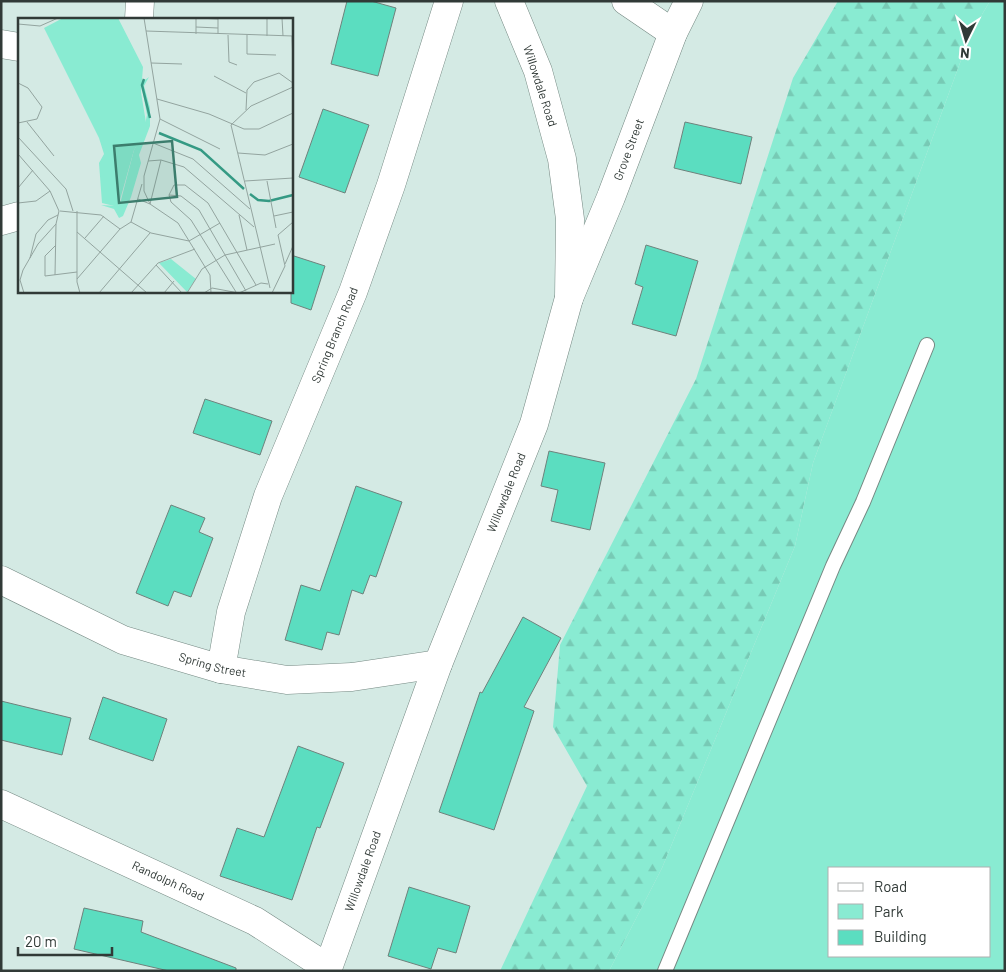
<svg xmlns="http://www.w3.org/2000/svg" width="1006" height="972" viewBox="0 0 1006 972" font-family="Barlow,sans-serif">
  <defs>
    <pattern id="forest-firs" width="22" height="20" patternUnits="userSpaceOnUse" patternTransform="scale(1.25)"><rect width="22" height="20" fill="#89ebd2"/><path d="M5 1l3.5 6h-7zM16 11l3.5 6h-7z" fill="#77cab5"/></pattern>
  </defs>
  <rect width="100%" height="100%" fill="#d4eae4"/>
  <path fill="url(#forest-firs)" d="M 838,1 L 990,1 L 971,33 L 813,463 L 795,546 L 662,868 L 609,971 L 500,971 L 587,786 L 553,727 L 560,645 L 696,379 L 793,78 Z"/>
  <path fill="#89ebd2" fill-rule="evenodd" d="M 990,1 L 1005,1 L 1005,971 L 609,971 L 662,868 L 795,546 L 813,463 L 971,33 ZM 830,868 L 990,868 L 990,956 L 830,956 Z"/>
  <g fill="#5bddc0" stroke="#6e827c">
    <path d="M 347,1 L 371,1 L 396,8 L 378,76 L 331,64 Z"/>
    <path d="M 323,109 L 369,125 L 345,193 L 299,177 Z"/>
    <path d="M 685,122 L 752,137 L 741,184 L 674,168 Z"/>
    <path d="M 646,245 L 698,261 L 676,336 L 632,324 L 643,287 L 635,284 Z"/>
    <path d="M 291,255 L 325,266 L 311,310 L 291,303 Z"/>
    <path d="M 205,399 L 272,421 L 260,455 L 193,433 Z"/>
    <path d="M 549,451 L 605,463 L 590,530 L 551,521 L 558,490 L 541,486 Z"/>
    <path d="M 356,486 L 402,502 L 376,577 L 370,575 L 363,594 L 352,590 L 339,635 L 327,632 L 322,650 L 285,640 L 301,585 L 320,591 Z"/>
    <path d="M 171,505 L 205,518 L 199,532 L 213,538 L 191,597 L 174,591 L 168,606 L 136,593 Z"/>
    <path d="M 523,617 L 561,638 L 524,707 L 534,711 L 494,830 L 439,812 L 480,692 L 482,693 Z"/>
    <path d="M 103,697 L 167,719 L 153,761 L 89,739 Z"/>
    <path d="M 1,701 L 71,718 L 62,755 L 1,740 Z"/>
    <path d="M 298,746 L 344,763 L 320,828 L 317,827 L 292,900 L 220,876 L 237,828 L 264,837 Z"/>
    <path d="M 409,887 L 470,906 L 456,953 L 438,948 L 431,969 L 388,956 Z"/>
    <path d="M 84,908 L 143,921 L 141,932 L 236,968 L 236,971 L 169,971 L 74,949 Z"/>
  </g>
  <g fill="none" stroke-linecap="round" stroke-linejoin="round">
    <defs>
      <path id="service" d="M 665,971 L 833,566 L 863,502 L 927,345"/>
      <g id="minor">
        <path d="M 626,1 L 673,33"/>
        <path d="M 139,19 L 140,1"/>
        <path d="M 1,44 L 19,47"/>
        <path d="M 1,221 L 19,216"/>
        <path id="s1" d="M 569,298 L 611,197 L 673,33 L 689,1"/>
        <path id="s2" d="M 1,580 L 123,640 L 221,669 L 287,680 L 352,677 L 438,664"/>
        <path id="s3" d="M 221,669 L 231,612 L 268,496 L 353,292 L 391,185 L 449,1"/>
        <path id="s4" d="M 1,804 L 255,921 L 328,968"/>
      </g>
      <g id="tertiary">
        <path id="s5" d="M 327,971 L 438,664 L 534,424 L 569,298 L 570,219 L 562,159 L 538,71 L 509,1"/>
      </g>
    </defs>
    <use href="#service" stroke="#758983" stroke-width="16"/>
    <use href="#minor" stroke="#758983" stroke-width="29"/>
    <use href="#tertiary" stroke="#758983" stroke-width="29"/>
    <use href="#service" stroke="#fff" stroke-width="14"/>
    <use href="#minor" stroke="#fff" stroke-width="28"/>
    <use href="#tertiary" stroke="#fff" stroke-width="28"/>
  </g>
  <g text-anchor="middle" stroke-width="4.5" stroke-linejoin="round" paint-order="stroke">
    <g font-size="12" fill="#313a37" stroke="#fff">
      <text transform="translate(540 86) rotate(72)" y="4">Willowdale Road</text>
      <text dy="4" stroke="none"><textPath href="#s1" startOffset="160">Grove Street</textPath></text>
      <text dy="4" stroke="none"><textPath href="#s3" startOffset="354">Spring Branch Road</textPath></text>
      <text dy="4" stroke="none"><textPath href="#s5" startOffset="511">Willowdale Road</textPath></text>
      <text dy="4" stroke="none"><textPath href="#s2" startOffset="229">Spring Street</textPath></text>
      <text dy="4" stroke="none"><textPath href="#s5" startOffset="106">Willowdale Road</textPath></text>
      <text dy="4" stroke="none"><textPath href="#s4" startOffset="184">Randolph Road</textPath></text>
    </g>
  </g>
  <g transform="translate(18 18)">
    <rect width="275" height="275" fill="#d4eae4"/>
    <path d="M 131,59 L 126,68 L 132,90 L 132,108 L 121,137 L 123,145 L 113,179 L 105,198 L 101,200 L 96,191 L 83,187 L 100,188 L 103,182 L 116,132 L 125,116 L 129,97 L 123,65 Z" fill="#89ebd2"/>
    <path d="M 45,0 L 100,0 L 125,49 L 123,74 L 129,111 L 116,132 L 100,189 L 84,185 L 81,145 L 86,136 L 81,120 L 26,10 ZM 153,241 L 178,261 L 169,274 L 141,245 Z" fill="#89ebd2"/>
    <path fill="none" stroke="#359a84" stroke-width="2.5" d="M 126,61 L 124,67 L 132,100M 141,115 L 183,132 L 226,171M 232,176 L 240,182 L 251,183 L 275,177"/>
    <path fill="none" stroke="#93a49f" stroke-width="1" d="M 126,0 L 142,101 L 126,158 L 126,173 L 132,186 L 160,205 L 192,257 L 193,275M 180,0 L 200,1 L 200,16M 249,0 L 249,18M 264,0 L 265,18M 0,6 L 22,8 L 40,0M 178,9 L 200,10M 128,13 L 275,18M 178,16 L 178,0M 210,17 L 211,44 L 219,47M 229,17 L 229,36 L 258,37M 274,18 L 275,47M 133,45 L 164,46M 196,58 L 228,75M 0,65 L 10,70 L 24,89 L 19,101 L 0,105M 139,81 L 191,96 L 226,111 L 241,111 L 275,95M 228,92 L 229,72 L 236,64 L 261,55 L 275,65M 142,101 L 202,131M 9,104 L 36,138M 213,107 L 252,270M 213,107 L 233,88 L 275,69M 0,119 L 48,171 L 55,193M 135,125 L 175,141 L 232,191M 220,135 L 247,137 L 275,126M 0,136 L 32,173 L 41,193 L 38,206 L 20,226 L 5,252 L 2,262 L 6,275M 130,143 L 143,142 L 166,149 L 236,209M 227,163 L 275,160M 249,163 L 258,210M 0,170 L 15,152M 151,177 L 156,167 L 167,167 L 190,185 L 238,267M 151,177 L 163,178 L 181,192 L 228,273M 151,177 L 153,184 L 173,202 L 218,274M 120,181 L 132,186 L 143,142M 0,185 L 18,183 L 32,173M 42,193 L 83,197 L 102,211M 59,193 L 59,264 L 62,275M 221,197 L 229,232M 256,198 L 275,194M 113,204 L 133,215 L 171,223 L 202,205M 59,214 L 129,275M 67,220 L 86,198M 38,227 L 27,238 L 27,258 L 59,254M 12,240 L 18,216 L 30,202 L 40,197M 267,246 L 275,228M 138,247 L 164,275M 37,257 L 38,206M 59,261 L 102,211 L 113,204 L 124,166M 81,275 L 132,215M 113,275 L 140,245 L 177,231M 146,275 L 156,263M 169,275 L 184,251 L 207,237 L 257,226M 186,275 L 194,270 L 221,275 L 243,265 L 250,266M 254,275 L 267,248 L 260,217 L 275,204"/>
    <path fill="#3c7d6d" fill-opacity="0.15" stroke="#3c7d6d" stroke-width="2.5" d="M 154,123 L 159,179 L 101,185 L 96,128 Z"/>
    <rect width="275" height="275" fill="none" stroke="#313a37" stroke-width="2.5"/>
  </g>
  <rect width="1006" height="972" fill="none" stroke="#313a37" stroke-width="5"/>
  <rect x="828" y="867" width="162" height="90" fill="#ffffff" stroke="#adb0af"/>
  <rect x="838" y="883" width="25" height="8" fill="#ffffff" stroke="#adb0af"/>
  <text x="874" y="892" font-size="15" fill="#313a37">Road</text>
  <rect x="838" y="904" width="25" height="15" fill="#89ebd2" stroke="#adb0af"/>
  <text x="874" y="917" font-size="15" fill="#313a37">Park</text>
  <rect x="838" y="930" width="25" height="15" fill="#5bddc0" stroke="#adb0af"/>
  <text x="874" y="942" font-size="15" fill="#313a37">Building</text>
  <g transform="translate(966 40) rotate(185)" stroke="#ffffff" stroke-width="4" paint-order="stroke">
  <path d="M0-4L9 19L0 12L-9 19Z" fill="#313a37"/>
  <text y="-8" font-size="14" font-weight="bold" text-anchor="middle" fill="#313a37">N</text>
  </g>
  <path d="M18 947v8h94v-8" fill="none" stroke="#313a37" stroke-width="2.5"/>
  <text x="25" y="947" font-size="15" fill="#313a37" stroke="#ffffff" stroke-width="4" paint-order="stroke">20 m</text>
</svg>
